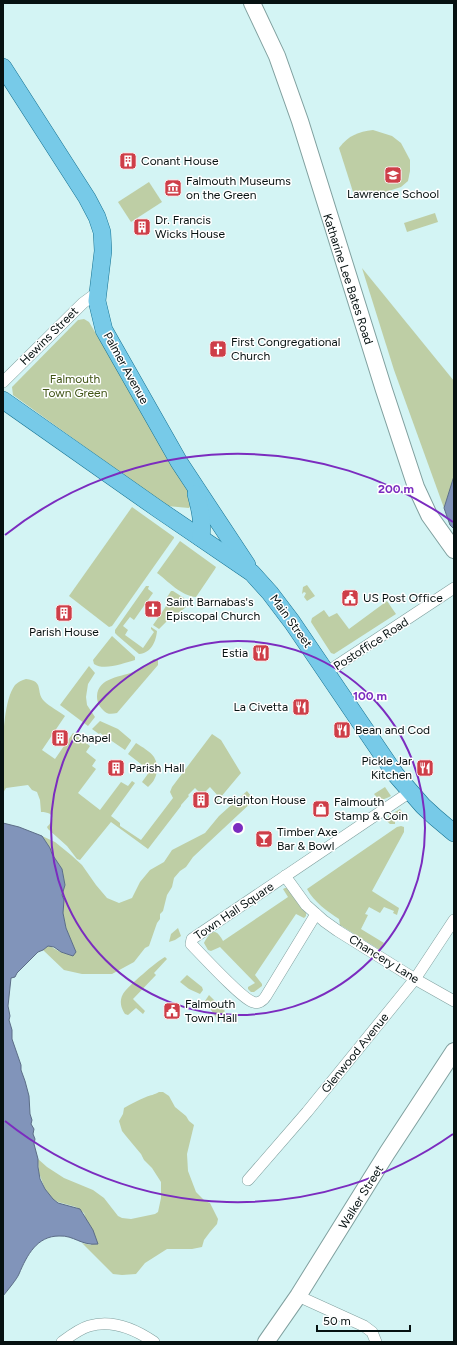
<svg xmlns="http://www.w3.org/2000/svg" width="457" height="1345" viewBox="0 0 457 1345" font-family="Figtree,sans-serif">
  <rect width="100%" height="100%" fill="#d3f4f4"/>
  <g fill="#becea5">
    <path d="M 373,130 L 392,136 L 401,143 L 410,160 L 410,171 L 408,181 L 401,187 L 364,199 L 354,195 L 339,148 C 349,135 358,132 373,130 Z"/>
    <path d="M 149,182 L 162,202 L 131,222 L 118,202 Z"/>
    <path d="M 435,213 L 438,222 L 407,232 L 404,223 Z"/>
    <path d="M 362,268 L 454,381 L 454,476 L 444,508 L 394,370 Z"/>
    <path d="M 84,319 L 89,322 L 188,488 L 191,505 L 189,508 L 167,506 L 13,395 L 12,387 L 78,320 Z"/>
    <path d="M 132,507 L 174,537 L 174,538 L 112,626 L 109,627 L 69,596 Z"/>
    <path d="M 180,541 L 216,567 L 215,569 L 196,597 C 181,596 168,581 157,573 Z"/>
    <path d="M 307,585 L 315,596 L 307,601 L 304,597 L 306,593 L 304,592 L 302,594 L 303,587 Z"/>
    <path d="M 146,586 L 149,586 L 148,589 L 153,593 L 134,620 L 130,617 L 123,626 L 128,630 L 125,635 L 143,648 L 154,632 L 151,629 L 151,627 L 157,631 C 156,642 151,653 139,654 L 118,636 L 115,633 L 115,630 Z"/>
    <path d="M 171,591 L 173,591 L 184,598 L 188,604 L 185,608 L 168,620 L 159,629 L 153,625 L 169,602 L 166,599 Z"/>
    <path d="M 387,601 L 396,614 L 334,654 L 331,653 L 311,622 L 312,618 L 324,610 L 329,617 L 337,613 L 349,629 Z"/>
    <path d="M 112,636 L 135,657 L 135,660 C 124,663 104,671 94,664 L 93,660 Z"/>
    <path d="M 154,659 L 158,660 L 158,665 L 117,713 C 112,714 107,715 103,710 C 99,706 97,702 97,696 C 98,677 122,677 136,671 C 143,668 148,663 154,659 Z"/>
    <path d="M 89,666 L 95,673 L 88,684 L 86,697 L 87,705 L 95,717 L 88,726 L 60,705 Z"/>
    <path d="M 26,679 C 45,681 35,692 44,701 C 50,707 59,711 65,716 L 42,750 L 55,759 L 73,733 L 90,746 L 86,752 L 96,760 L 92,766 L 96,769 L 78,793 L 100,810 L 121,782 L 128,786 L 132,781 L 135,783 L 111,816 L 120,823 L 120,826 L 141,840 L 173,798 L 170,792 L 172,787 L 212,734 L 221,740 L 241,773 L 215,804 L 214,803 L 219,797 L 210,787 L 202,795 L 195,788 L 188,795 L 189,796 L 181,805 L 181,806 L 148,849 L 111,822 L 80,860 L 77,859 L 67,846 L 48,829 L 47,827 C 56,818 53,812 41,812 L 40,800 L 37,792 L 32,790 L 28,785 L 6,788 L 3,793 C 3,766 0,705 15,685 C 18,682 22,680 26,679 Z"/>
    <path d="M 100,721 L 118,729 L 131,740 L 131,741 L 125,750 L 100,733 L 99,734 L 92,729 Z"/>
    <path d="M 136,743 C 142,747 151,752 154,757 C 160,767 157,780 148,787 L 142,782 L 150,771 L 128,754 Z"/>
    <path d="M 385,787 L 391,796 C 384,800 379,801 374,794 Z"/>
    <path d="M 247,791 L 254,800 L 193,857 L 186,867 L 180,871 L 174,878 L 172,887 L 167,895 L 163,911 L 160,914 L 160,919 L 157,923 L 149,946 L 145,948 L 134,962 L 112,974 L 82,974 L 64,970 L 43,950 L 48,946 C 54,947 57,951 63,953 C 67,954 72,953 76,952 L 66,928 L 63,913 L 64,900 L 62,895 L 65,885 L 62,869 L 52,854 L 50,848 L 42,836 L 55,842 L 71,855 L 82,865 L 96,885 L 107,898 L 119,903 L 132,898 L 140,882 L 150,870 L 164,862 L 172,850 L 205,833 L 219,816 Z"/>
    <path d="M 400,809 L 403,813 L 393,819 L 395,822 L 395,824 L 390,824 L 387,821 L 388,816 Z"/>
    <path d="M 401,826 L 404,827 L 404,832 L 372,891 L 399,908 L 397,915 L 393,913 L 394,911 L 384,907 L 380,913 L 369,907 L 365,914 L 368,915 L 361,929 L 384,943 L 380,950 L 340,925 L 339,919 C 327,911 314,902 307,889 L 397,827 Z"/>
    <path d="M 285,888 L 287,888 L 306,913 L 306,916 L 304,918 L 296,914 L 255,975 L 262,984 L 262,986 L 254,992 L 251,992 L 248,989 L 248,987 L 255,983 L 220,947 L 211,951 L 208,950 L 204,943 C 206,939 212,929 217,933 C 219,934 222,939 223,941 L 288,897 L 283,889 Z"/>
    <path d="M 178,928 L 181,936 L 175,940 L 169,942 L 171,934 Z"/>
    <path d="M 165,957 L 167,959 L 154,973 L 156,975 L 133,999 L 145,1011 L 143,1014 L 136,1008 L 128,1015 L 125,1014 C 121,1008 119,1001 123,994 C 127,987 157,961 165,957 Z"/>
    <path d="M 187,975 L 202,987 L 203,990 L 200,994 L 189,989 L 180,982 Z"/>
    <path d="M 209,995 L 225,1011 L 217,1019 L 205,1001 Z"/>
    <path d="M 159,1092 L 163,1092 L 169,1096 L 175,1107 L 186,1116 L 189,1121 L 194,1125 L 187,1154 L 188,1171 L 196,1192 L 205,1201 L 210,1203 L 218,1219 L 217,1224 L 210,1232 L 204,1240 L 202,1247 L 192,1249 L 167,1249 L 145,1263 L 136,1274 L 122,1275 L 113,1274 L 82,1243 L 91,1245 L 93,1230 L 86,1220 L 84,1213 L 76,1207 L 58,1202 L 53,1199 L 45,1189 L 39,1173 L 38,1159 L 47,1167 L 64,1178 L 93,1190 L 104,1198 L 118,1216 L 122,1218 L 131,1219 L 155,1214 L 158,1212 L 161,1198 L 161,1182 L 152,1168 L 144,1160 L 141,1154 L 126,1136 L 122,1131 L 119,1121 L 123,1114 L 124,1108 C 131,1104 138,1100 146,1097 C 151,1095 154,1095 159,1092 Z"/>
  </g>
  <g fill="#8194ba" stroke="#5c6d87">
    <path d="M 454,476 L 454,529 L 450,525 L 444,508 Z"/>
    <path d="M 3,823 L 19,827 L 42,836 L 50,848 L 52,854 L 62,869 L 65,885 L 62,895 L 64,900 L 63,913 L 66,928 L 76,952 L 73,956 L 61,952 L 54,947 L 48,946 L 43,950 L 38,952 L 17,973 L 15,977 L 11,978 L 8,1006 L 10,1016 L 9,1020 L 12,1030 L 12,1039 L 21,1065 L 21,1070 L 25,1081 L 29,1096 L 30,1114 L 32,1120 L 31,1124 L 34,1129 L 33,1134 L 35,1139 L 34,1144 L 38,1159 L 38,1167 L 40,1179 L 45,1189 L 53,1199 L 58,1203 L 80,1209 L 93,1230 L 98,1244 C 81,1246 74,1235 59,1236 C 37,1236 27,1255 19,1274 C 17,1279 7,1291 3,1296 Z"/>
  </g>
  <g fill="none" stroke-linecap="round" stroke-linejoin="round">
    <defs>
      <g id="street">
        <path d="M 3,382 L 83,303 L 98,292"/>
        <path d="M 327,672 L 454,588"/>
        <path d="M 285,876 L 306,905 L 324,921 L 338,931 L 415,979 L 454,1001"/>
        <path d="M 316,914 L 266,996 C 263,1001 258,1004 253,1002 C 242,999 201,954 191,944 L 192,939 L 410,792"/>
        <path d="M 248,1180 L 307,1112 L 415,979 L 454,920"/>
        <path d="M 298,1296 L 364,1326 L 372,1332 L 376,1342"/>
        <path d="M 62,1342 C 70,1336 79,1329 89,1326 C 112,1319 135,1329 154,1342"/>
      </g>
      <g id="secondary">
        <path d="M 252,3 L 277,56 L 300,121 L 384,390 L 416,487 L 429,515 L 454,550"/>
        <path d="M 266,1342 L 298,1296 L 387,1153 L 454,1051"/>
      </g>
      <g id="primary">
        <path d="M 3,67 L 87,198 L 97,217 L 102,232 L 103,251 L 97,301 L 104,330 L 179,462 L 247,565"/>
        <path d="M 3,400 L 158,509 L 252,573 L 270,593 L 292,622 L 396,775 L 423,806 L 435,817 L 454,833"/>
        <path d="M 196,494 C 200,509 203,522 201,538"/>
      </g>
    </defs>
    <use href="#street" stroke="#80a09f" stroke-width="12"/>
    <use href="#secondary" stroke="#80a09f" stroke-width="18"/>
    <use href="#primary" stroke="#157292" stroke-width="18"/>
    <use href="#street" stroke="#fff" stroke-width="11"/>
    <use href="#secondary" stroke="#fff" stroke-width="16"/>
    <use href="#primary" stroke="#77cae8" stroke-width="17"/>
  </g>
  <g fill="none" stroke="#7b2cbf" stroke-width="2">
    <circle cx="238" cy="828" r="187"/>
    <path d="M453 1134A374 374 0 0 1 5 1121M5 535A374 374 0 0 1 453 522"/>
  </g>
  <defs>
    <symbol id="building-square" viewBox="-11 -11 22 22"><rect x="-9" y="-9" width="18" height="18" rx="4" fill="#ce3e48" stroke="#fff"/><path d="M-4-6H4V6H1V3H-1V6H-4ZM-2.5-4.3h1.7v1.8h-1.7ZM.8-4.3h1.7v1.8H.8ZM-2.5-1h1.7V.8h-1.7ZM.8-1h1.7V.8H.8Z" fill="#fff"/></symbol>
    <symbol id="school-square" viewBox="-11 -11 22 22"><rect x="-9" y="-9" width="18" height="18" rx="4" fill="#ce3e48" stroke="#fff"/><path d="M0-5L7-2L0 1L-7-2ZM-4 1L0 2.5L4 1V4Q0 6-4 4Z" fill="#fff"/></symbol>
    <symbol id="museum-square" viewBox="-11 -11 22 22"><rect x="-9" y="-9" width="18" height="18" rx="4" fill="#ce3e48" stroke="#fff"/><path d="M0-6L6-3V-2H-6V-3ZM-5-1h2V3h-2ZM-1-1h2V3h-2ZM3-1h2V3H3ZM-6 4H6V6H-6Z" fill="#fff"/></symbol>
    <symbol id="church-square" viewBox="-11 -11 22 22"><rect x="-9" y="-9" width="18" height="18" rx="4" fill="#ce3e48" stroke="#fff"/><path d="M-1.2-6h2.4v3.5h3.3v2.4h-3.3V6h-2.4V-.1h-3.3v-2.4h3.3Z" fill="#fff"/></symbol>
    <symbol id="civic-square" viewBox="-11 -11 22 22"><rect x="-9" y="-9" width="18" height="18" rx="4" fill="#ce3e48" stroke="#fff"/><path d="M-.6-6.5H3V-4.5H.6V-3L4-1V1h2V6H-6V1h2V-1L-.6-3ZM-1.2 2.5V6h2.4V2.5Z" fill="#fff"/></symbol>
    <symbol id="restaurant-square" viewBox="-11 -11 22 22"><rect x="-9" y="-9" width="18" height="18" rx="4" fill="#ce3e48" stroke="#fff"/><path d="M-5-6h1v4h1v-4h1v4h1v-4h1v5L-1.5 .5V6h-2V.5L-5-1ZM5-6V6H3V1.5H1.5Q1.5-4 5-6Z" fill="#fff"/></symbol>
    <symbol id="shop-square" viewBox="-11 -11 22 22"><rect x="-9" y="-9" width="18" height="18" rx="4" fill="#ce3e48" stroke="#fff"/><path d="M-5-2.5h2.3a2.7 3.5 0 0 1 5.4 0H5L5.5 6h-11ZM-1.5-2.5h3a1.5 2.3 0 0 0-3 0Z" fill="#fff"/></symbol>
    <symbol id="bar-square" viewBox="-11 -11 22 22"><rect x="-9" y="-9" width="18" height="18" rx="4" fill="#ce3e48" stroke="#fff"/><path d="M-6-5H6L.8 .8V4.5H3.5V6h-7V4.5H-.8V.8Z" fill="#fff"/></symbol>
  </defs>
  <g fill-rule="evenodd">
    <use href="#building-square" x="118" y="151" width="20" height="20"/>
    <use href="#school-square" x="383" y="165" width="20" height="20"/>
    <use href="#museum-square" x="163" y="178" width="20" height="20"/>
    <use href="#building-square" x="132" y="217" width="20" height="20"/>
    <use href="#church-square" x="208" y="339" width="20" height="20"/>
    <use href="#civic-square" x="340" y="588" width="20" height="20"/>
    <use href="#church-square" x="143" y="599" width="20" height="20"/>
    <use href="#building-square" x="54" y="603" width="20" height="20"/>
    <use href="#restaurant-square" x="251" y="643" width="20" height="20"/>
    <use href="#restaurant-square" x="291" y="697" width="20" height="20"/>
    <use href="#restaurant-square" x="332" y="720" width="20" height="20"/>
    <use href="#building-square" x="50" y="728" width="20" height="20"/>
    <use href="#building-square" x="106" y="758" width="20" height="20"/>
    <use href="#restaurant-square" x="415" y="758" width="20" height="20"/>
    <use href="#building-square" x="191" y="790" width="20" height="20"/>
    <use href="#shop-square" x="311" y="799" width="20" height="20"/>
    <use href="#bar-square" x="254" y="829" width="20" height="20"/>
    <use href="#civic-square" x="162" y="1001" width="20" height="20"/>
  </g>
  <g text-anchor="middle" stroke-width="3" stroke-linejoin="round" paint-order="stroke">
    <g font-size="12" fill="#061111" stroke="#fff" text-anchor="start">
      <text x="141" y="165">Conant House</text>
      <text x="186" y="185">Falmouth Museums<tspan x="186" dy="14">on the Green</tspan></text>
      <text x="393" y="198" text-anchor="middle">Lawrence School</text>
      <text x="155" y="224">Dr. Francis<tspan x="155" dy="14">Wicks House</tspan></text>
      <text x="231" y="346">First Congregational<tspan x="231" dy="14">Church</tspan></text>
      <text x="363" y="602">US Post Office</text>
      <text x="166" y="606">Saint Barnabas's<tspan x="166" dy="14">Episcopal Church</tspan></text>
      <text x="64" y="636" text-anchor="middle">Parish House</text>
      <text x="248" y="657" text-anchor="end">Estia</text>
      <text x="288" y="711" text-anchor="end">La Civetta</text>
      <text x="355" y="734">Bean and Cod</text>
      <text x="73" y="742">Chapel</text>
      <text x="412" y="765" text-anchor="end">Pickle Jar<tspan x="412" dy="14">Kitchen</tspan></text>
      <text x="129" y="772">Parish Hall</text>
      <text x="214" y="804">Creighton House</text>
      <text x="334" y="806">Falmouth<tspan x="334" dy="14">Stamp &amp; Coin</tspan></text>
      <text x="277" y="836">Timber Axe<tspan x="277" dy="14">Bar &amp; Bowl</tspan></text>
      <text x="185" y="1008">Falmouth<tspan x="185" dy="14">Town Hall</tspan></text>
    </g>
    <g font-size="12" fill="#061111" stroke="#fff">
      <text transform="translate(348 279) rotate(72)" y="4">Katharine Lee Bates Road</text>
      <text transform="translate(49 336) rotate(-45)" y="4">Hewins Street</text>
      <text transform="translate(126 368) rotate(61)" y="4">Palmer Avenue</text>
      <text transform="translate(291 621) rotate(54)" y="4">Main Street</text>
      <text transform="translate(371 644) rotate(-33)" y="4">Postoffice Road</text>
      <text transform="translate(234 911) rotate(-34)" y="4">Town Hall Square</text>
      <text transform="translate(384 959) rotate(32)" y="4">Chancery Lane</text>
      <text transform="translate(355 1053) rotate(-51)" y="4">Glenwood Avenue</text>
      <text transform="translate(361 1197) rotate(-58)" y="4">Walker Street</text>
    </g>
    <g font-size="12" fill="#405415" stroke="#fff">
      <text x="75" y="383">Falmouth<tspan x="75" dy="14">Town Green</tspan></text>
    </g>
  </g>
  <circle cx="238" cy="828" r="6" fill="#7b2cbf" stroke="#fff" stroke-width="2"/>
  <g font-size="12" text-anchor="middle" font-weight="bold" fill="#7b2cbf" stroke="#fff" stroke-width="3" stroke-linejoin="round" paint-order="stroke">
    <text x="396" y="493">200 m</text>
    <text x="370" y="700">100 m</text>
  </g>
  <rect width="457" height="1345" fill="none" stroke="#061111" stroke-width="8"/>
  <path d="M317 1325v6h93v-6" fill="none" stroke="#061111" stroke-width="2"/>
  <text x="323" y="1325" font-size="12" fill="#061111" stroke="#ffffff" stroke-width="3" paint-order="stroke">50 m</text>
</svg>
